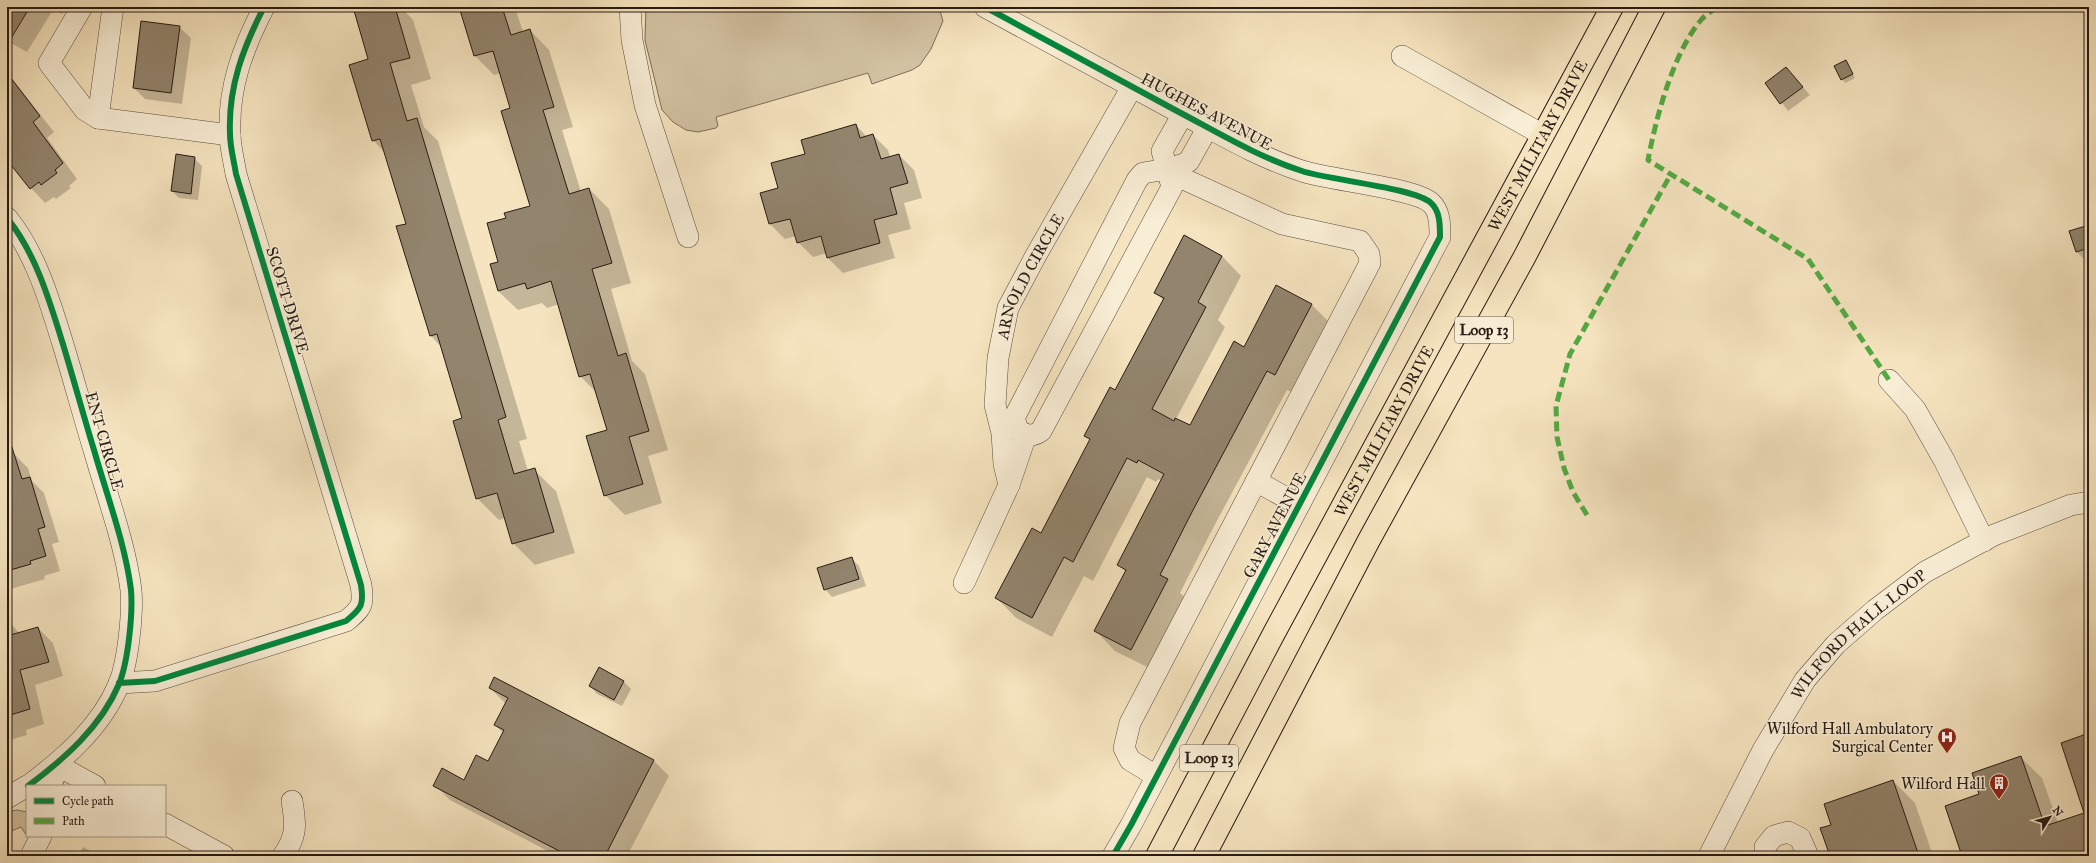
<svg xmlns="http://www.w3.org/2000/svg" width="2096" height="863" viewBox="0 0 2096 863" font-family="'IM FELL Great Primer',serif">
  <rect width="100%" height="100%" fill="#f5e4bf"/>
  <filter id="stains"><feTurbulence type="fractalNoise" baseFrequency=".005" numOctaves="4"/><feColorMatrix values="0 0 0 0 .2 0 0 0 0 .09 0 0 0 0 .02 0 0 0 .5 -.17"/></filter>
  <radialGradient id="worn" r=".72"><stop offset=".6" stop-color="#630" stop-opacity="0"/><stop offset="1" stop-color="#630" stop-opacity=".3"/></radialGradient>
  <g fill="#d2c2a2" stroke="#7c6e5b">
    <path d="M 646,7 L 939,7 L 943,21 L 931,49 L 920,65 L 912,70 L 872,84 L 868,73 L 716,117 L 718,126 L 716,128 L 698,132 L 686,130 L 673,122 L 662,110 L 645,40 Z"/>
    <path d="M 17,810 L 27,812 L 27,836 L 21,827 L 7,833 L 7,812 Z"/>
  </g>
  <g fill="#0003">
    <path d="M 7,7 L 66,7 L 62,14 L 54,8 L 27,52 L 7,41 Z"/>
    <path d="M 362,7 L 401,7 L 413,20 L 431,79 L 411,85 L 424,127 L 438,141 L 527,439 L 519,441 L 528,471 L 534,470 L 556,491 L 575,553 L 535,565 L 513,543 L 505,518 L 499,520 L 477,498 L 464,419 L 442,348 L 431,336 L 398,227 L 407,224 L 385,153 L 373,140 L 369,60 Z"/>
    <path d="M 460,7 L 515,7 L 523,32 L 530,30 L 549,50 L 573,127 L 562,130 L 581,192 L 589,189 L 609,209 L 631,283 L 611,289 L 632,361 L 645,374 L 668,450 L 648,456 L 662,503 L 625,515 L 605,495 L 608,431 L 596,392 L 580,376 L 559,304 L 547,308 L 542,303 L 518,310 L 498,291 L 500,262 L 532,206 L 511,109 L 501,73 L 494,75 L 475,56 Z"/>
    <path d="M 179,27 L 191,38 L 182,104 L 145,99 L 134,88 Z"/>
    <path d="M 1846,62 L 1855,78 L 1845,83 L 1835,66 Z"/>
    <path d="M 1786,68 L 1810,95 L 1788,111 L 1767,83 Z"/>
    <path d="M 7,72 L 54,132 L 47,138 L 77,179 L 69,186 L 71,188 L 56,199 L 54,197 L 45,203 L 31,188 L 7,158 Z"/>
    <path d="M 856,125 L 867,137 L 873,135 L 888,150 L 890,157 L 899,155 L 914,170 L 922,198 L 904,203 L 911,229 L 888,235 L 895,258 L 843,273 L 828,258 L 827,253 L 813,257 L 798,242 L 796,236 L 785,239 L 770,224 L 762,194 L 779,189 L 806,154 Z"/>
    <path d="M 194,158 L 202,166 L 198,200 L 179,198 L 172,191 Z"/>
    <path d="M 2089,226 L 2089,257 L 2084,259 L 2077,252 Z"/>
    <path d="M 1222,256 L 1241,276 L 1218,320 L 1225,327 L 1176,419 L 1190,427 L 1244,348 L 1276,286 L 1312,305 L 1331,324 L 1295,394 L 1287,390 L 1211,532 L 1180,593 L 1187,599 L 1151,669 L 1115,651 L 1096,631 L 1126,572 L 1119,565 L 1162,481 L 1158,479 L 1156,482 L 1147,477 L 1093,581 L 1084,576 L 1052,637 L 1016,618 L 997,598 L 1041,534 L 1090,440 L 1086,436 L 1116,392 L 1163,300 L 1155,292 Z"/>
    <path d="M 13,453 L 28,468 L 32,481 L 44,493 L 59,542 L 52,544 L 60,571 L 44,576 L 45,579 L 7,590 L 7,455 Z"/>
    <path d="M 852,559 L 859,566 L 866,586 L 832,597 L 825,589 Z"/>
    <path d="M 7,619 L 19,633 L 38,628 L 53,643 L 63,676 L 35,685 L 44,724 L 26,730 L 27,735 L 13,739 L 7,735 Z"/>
    <path d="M 599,669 L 624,682 L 631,689 L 622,706 L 597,694 L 590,686 Z"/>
    <path d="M 495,679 L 654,761 L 669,776 L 627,856 L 557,856 L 450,800 L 435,785 L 464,781 L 488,762 L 503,733 L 495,725 L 506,704 L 490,688 Z"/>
    <path d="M 2089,734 L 2089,856 L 1964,856 L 1980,794 L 2020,757 L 2042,778 L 2058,823 L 2085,814 Z"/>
    <path d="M 1893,781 L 1915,803 L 1933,856 L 1831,856 L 1833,825 Z"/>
    <path d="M 83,847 L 100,856 L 78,856 Z"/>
    <path d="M 1791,850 L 1798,856 L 1788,856 Z"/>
    <path d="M 138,853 L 144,856 L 137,856 Z"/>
  </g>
  <g fill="#92846d" stroke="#261b14">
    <path d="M 7,7 L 30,7 L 7,45 Z"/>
    <path d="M 353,7 L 395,7 L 410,58 L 390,63 L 407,121 L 417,118 L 506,417 L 498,420 L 514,474 L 535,468 L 554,532 L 512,544 L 497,493 L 476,499 L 453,421 L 462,418 L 437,334 L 430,336 L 396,226 L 406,224 L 380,139 L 372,141 L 349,65 L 368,59 Z"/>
    <path d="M 459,7 L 502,7 L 511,35 L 530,29 L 554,107 L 543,110 L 569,194 L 589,188 L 612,263 L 592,269 L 618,356 L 626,353 L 649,431 L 629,437 L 643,484 L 604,496 L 586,436 L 607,430 L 590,374 L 579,377 L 551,281 L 527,289 L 525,283 L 498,291 L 490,264 L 498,262 L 487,223 L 506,218 L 504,213 L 530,206 L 501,111 L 510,108 L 493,51 L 474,56 Z"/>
    <path d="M 141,21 L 180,26 L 171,93 L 133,88 Z"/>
    <path d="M 1846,60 L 1853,74 L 1841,80 L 1834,66 Z"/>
    <path d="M 1786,67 L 1803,87 L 1780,104 L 1765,83 Z"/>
    <path d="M 7,73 L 40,116 L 33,122 L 63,163 L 55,170 L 57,173 L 41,185 L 39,182 L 30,189 L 7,160 Z"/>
    <path d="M 856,124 L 860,138 L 873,134 L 881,159 L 899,154 L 908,183 L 890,188 L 897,214 L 874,220 L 880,243 L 827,258 L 821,236 L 797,243 L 790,219 L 769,224 L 760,193 L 778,188 L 771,163 L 805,154 L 801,140 Z"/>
    <path d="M 176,154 L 195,157 L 191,194 L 171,191 Z"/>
    <path d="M 2089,225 L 2089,248 L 2076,252 L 2069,231 Z"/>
    <path d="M 1184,235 L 1222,256 L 1198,302 L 1206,307 L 1152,409 L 1174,421 L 1175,418 L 1190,425 L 1234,341 L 1244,347 L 1276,285 L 1312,304 L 1275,375 L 1267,371 L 1192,512 L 1160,575 L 1168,579 L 1131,650 L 1094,631 L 1126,570 L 1117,565 L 1164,474 L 1138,460 L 1137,463 L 1127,458 L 1073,562 L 1064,557 L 1032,618 L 995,598 L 1032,528 L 1041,533 L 1090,439 L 1084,436 L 1110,387 L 1115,390 L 1164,298 L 1154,293 Z"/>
    <path d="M 7,441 L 10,441 L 22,479 L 30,477 L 45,527 L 38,529 L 46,556 L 30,561 L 31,564 L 7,571 Z"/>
    <path d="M 852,557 L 859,579 L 824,590 L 817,568 Z"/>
    <path d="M 38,627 L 49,662 L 20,670 L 30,709 L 7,716 L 7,636 Z"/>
    <path d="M 599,667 L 624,681 L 614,700 L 589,686 Z"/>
    <path d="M 494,677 L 654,760 L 605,856 L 569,856 L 433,786 L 442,768 L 464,780 L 476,755 L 488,761 L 504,730 L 494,725 L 508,698 L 489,688 Z"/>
    <path d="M 2089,733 L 2089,856 L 1962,856 L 1945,806 L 1979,794 L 1972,773 L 2021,756 L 2045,826 L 2084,813 L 2061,743 Z"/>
    <path d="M 1893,780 L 1919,856 L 1830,856 L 1820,828 L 1831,825 L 1824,804 Z"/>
  </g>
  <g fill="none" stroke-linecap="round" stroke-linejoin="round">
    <defs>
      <g id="minor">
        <path d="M 82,7 L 49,63 L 85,110 L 98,118 L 230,135"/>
        <path d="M 630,7 L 632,40 L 645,105 L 688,237"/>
        <path d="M 985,7 C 1049,42 1113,77 1177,111 C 1217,132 1258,157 1302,171 C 1328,180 1416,188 1431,203 C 1440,211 1440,225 1440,237 L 1131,825 L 1113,856"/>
        <path d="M 1402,56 L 1543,135"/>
        <path d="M 1183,114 L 1162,151 L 1167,169 L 1184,164 L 1189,161 L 1208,127"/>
        <path d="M 98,118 L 113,7"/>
        <path d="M 7,218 C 35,252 49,299 62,341 C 73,377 83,414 94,450 C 107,496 125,543 131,590 C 133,614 128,662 119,684 C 101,727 64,759 28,786"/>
        <path d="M 1889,380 L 1915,409 L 1944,460 L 1984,541"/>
        <path d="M 1256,481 L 1299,505"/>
        <path id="s1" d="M 1009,485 L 1004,464 L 1002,433 L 995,405 L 998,358 L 1008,308 L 1035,257 L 1132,87"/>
        <path d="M 964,583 L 1009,485 L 1026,435"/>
        <path d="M 119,683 L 155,681 L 346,621 C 362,608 364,605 361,585 L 236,174 C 234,161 230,147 230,134 C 228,87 243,48 264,7"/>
        <path d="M 1156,776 L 1130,760 L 1124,748 L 1130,723 L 1370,263 L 1369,254 L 1360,241 L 1282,224 L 1175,175 L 1167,169 L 1143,173 L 1137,180 L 1014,418 L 1018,430 C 1027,436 1032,437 1041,431 L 1172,187 L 1167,169"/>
        <path d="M 54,778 L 57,765 L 95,786"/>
        <path d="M 7,798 L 27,786"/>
        <path d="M 165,824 L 224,856"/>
        <path d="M 31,856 L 41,836"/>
        <path d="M 283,856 C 297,836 296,825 292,801"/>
        <path id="s2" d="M 1709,856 L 1763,750 L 1805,680 L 1836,644 L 1875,610 L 1925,572 L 1994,535 L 2071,505 L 2089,502"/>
        <path d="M 1766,856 L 1765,847 L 1774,836 L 1788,832 L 1800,838 L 1808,856"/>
      </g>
      <g id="major">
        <path id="s3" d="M 1157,856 L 1272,637 L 1612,7"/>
        <path d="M 1204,856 L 1369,540 L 1525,256 L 1654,7"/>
      </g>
    </defs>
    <use href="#minor" stroke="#5a4d3f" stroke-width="22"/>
    <use href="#major" stroke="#261b14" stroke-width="24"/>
    <use href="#minor" stroke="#f8edd5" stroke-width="21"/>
    <use href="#major" stroke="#f5e4bf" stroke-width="22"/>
    <g stroke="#53a942" stroke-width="5" stroke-dasharray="10 5" stroke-linecap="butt">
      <path d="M 1717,7 C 1712,11 1705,15 1701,20 C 1673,53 1656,118 1648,160 L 1808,259 L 1889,380"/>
      <path d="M 1587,515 L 1573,492 L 1564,468 L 1557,437 L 1556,406 L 1570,354 L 1671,174"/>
    </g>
    <defs>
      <g id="cycleway">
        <path d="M 985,7 C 1049,42 1113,77 1177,111 C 1217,132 1258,157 1302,171 C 1328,180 1416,188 1431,203 C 1440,211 1440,225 1440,237 L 1131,825 L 1113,856"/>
        <path d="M 7,218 C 35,252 49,299 62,341 C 73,377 83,414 94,450 C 107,496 125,543 131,590 C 133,614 128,662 119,684 C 101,727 64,759 28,786"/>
        <path d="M 119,683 L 155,681 L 346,621 C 362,608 364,605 361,585 L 236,174 C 234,161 230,147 230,134 C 228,87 243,48 264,7"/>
      </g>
    </defs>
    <use href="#cycleway" stroke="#f8edd5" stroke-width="8"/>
    <use href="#cycleway" stroke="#00873e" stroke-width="6"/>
  </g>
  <defs>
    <symbol id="hospital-pin" viewBox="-11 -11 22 30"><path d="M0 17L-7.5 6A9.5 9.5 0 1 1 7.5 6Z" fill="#8f2418" stroke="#f8edd5"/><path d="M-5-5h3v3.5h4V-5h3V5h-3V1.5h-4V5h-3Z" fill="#fff"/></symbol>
    <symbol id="building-pin" viewBox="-11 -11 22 30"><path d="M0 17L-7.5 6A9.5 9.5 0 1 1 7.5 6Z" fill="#8f2418" stroke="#f8edd5"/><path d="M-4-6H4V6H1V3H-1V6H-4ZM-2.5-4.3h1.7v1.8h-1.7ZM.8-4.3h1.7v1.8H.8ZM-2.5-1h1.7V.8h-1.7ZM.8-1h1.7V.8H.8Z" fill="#fff"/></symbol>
  </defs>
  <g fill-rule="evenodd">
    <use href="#hospital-pin" x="1936" y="726" width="22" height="30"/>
    <use href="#building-pin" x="1988" y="772" width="22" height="30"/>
  </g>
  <g text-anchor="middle" stroke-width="3" stroke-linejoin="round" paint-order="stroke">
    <g fill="#f8edd5" stroke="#655a4e" stroke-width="1">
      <rect x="1455" y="317" width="58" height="26" rx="3"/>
      <rect x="1180" y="745" width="58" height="26" rx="3"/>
    </g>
    <g font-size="15" font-weight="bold" fill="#261b14">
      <text x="1484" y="335">Loop 13</text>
      <text x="1209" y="763">Loop 13</text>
    </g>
    <g font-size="16" fill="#261b14" stroke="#f8edd5">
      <text transform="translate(1207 111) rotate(28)" y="6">HUGHES AVENUE</text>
      <text dy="6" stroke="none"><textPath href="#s3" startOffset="806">WEST MILITARY DRIVE</textPath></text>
      <text dy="6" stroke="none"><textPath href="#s1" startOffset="217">ARNOLD CIRCLE</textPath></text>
      <text transform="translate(288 300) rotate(73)" y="6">SCOTT DRIVE</text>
      <text dy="6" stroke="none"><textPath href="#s3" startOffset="482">WEST MILITARY DRIVE</textPath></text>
      <text transform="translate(105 441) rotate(74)" y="6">ENT CIRCLE</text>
      <text transform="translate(1274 525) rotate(-62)" y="6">GARY AVENUE</text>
      <text dy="6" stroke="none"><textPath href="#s2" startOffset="271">WILFORD HALL LOOP</textPath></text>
    </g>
    <g font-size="16" fill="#261b14" stroke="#f8edd5" text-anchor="end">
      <text x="1933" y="734">Wilford Hall Ambulatory<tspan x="1933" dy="18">Surgical Center</tspan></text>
      <text x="1985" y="789">Wilford Hall</text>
    </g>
  </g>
  <rect width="2096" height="863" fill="none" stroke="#f5e4bf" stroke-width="24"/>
  <rect x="8" y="8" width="2080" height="847" fill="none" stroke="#261b14" stroke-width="2"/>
  <rect x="12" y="12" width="2072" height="839" fill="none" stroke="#261b14"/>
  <rect x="26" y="785" width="140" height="52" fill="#f8edd5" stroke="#a49988"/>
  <rect x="34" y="798" width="20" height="6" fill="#00873e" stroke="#a49988"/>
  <text x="62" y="805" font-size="12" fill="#261b14">Cycle path</text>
  <rect x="34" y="818" width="20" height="6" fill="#53a942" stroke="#a49988"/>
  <text x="62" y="825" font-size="12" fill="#261b14">Path</text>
  <g transform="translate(2050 817) rotate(53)" stroke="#f8edd5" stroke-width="3" paint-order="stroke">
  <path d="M0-3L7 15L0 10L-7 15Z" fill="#261b14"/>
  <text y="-6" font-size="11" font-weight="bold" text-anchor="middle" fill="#261b14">N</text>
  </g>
  <rect width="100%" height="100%" filter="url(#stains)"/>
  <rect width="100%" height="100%" fill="url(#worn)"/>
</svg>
